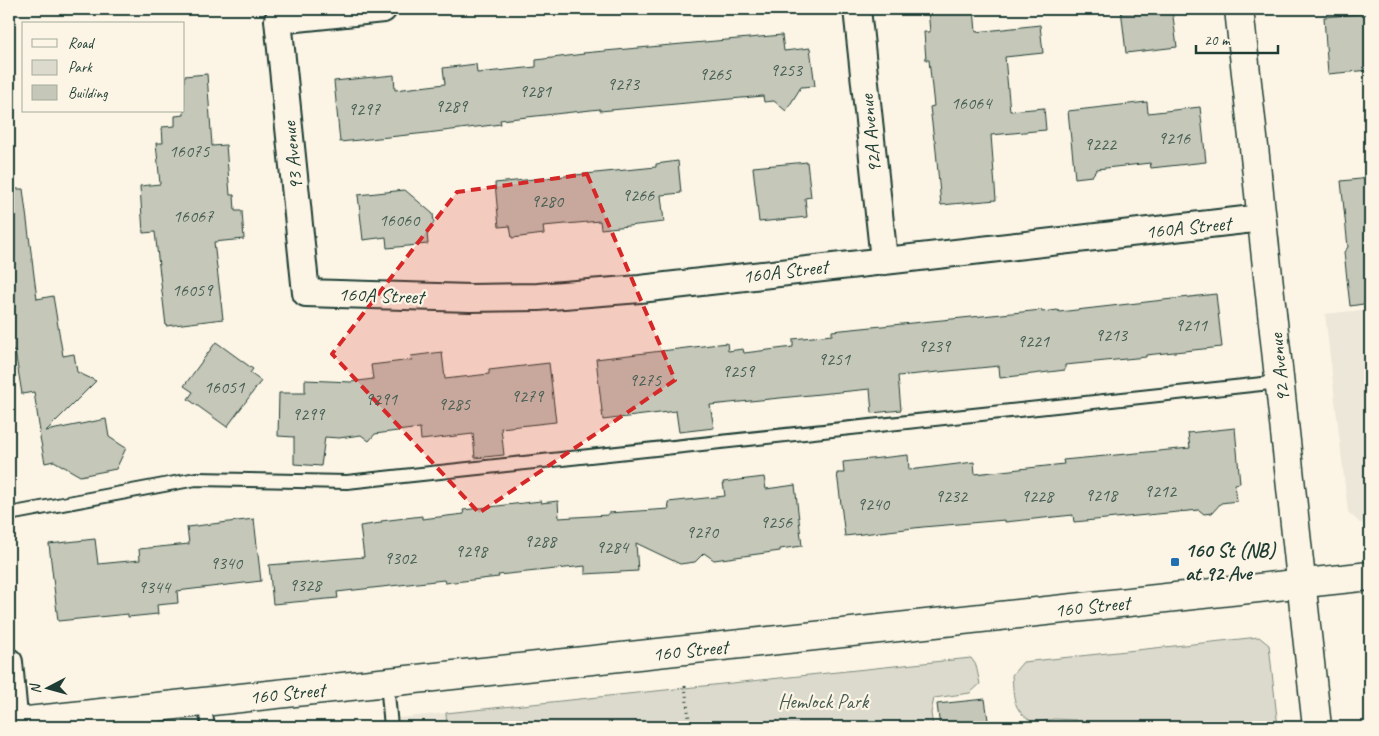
<svg xmlns="http://www.w3.org/2000/svg" width="1379" height="736" viewBox="0 0 1379 736" font-family="Caveat,sans-serif">
  <rect width="100%" height="100%" fill="#fcf5e5"/>
  <filter id="ink" filterUnits="userSpaceOnUse"><feTurbulence type="fractalNoise" baseFrequency=".02" numOctaves="2"/><feDisplacementMap in="SourceGraphic" scale="10" xChannelSelector="R" yChannelSelector="G"/><feConvolveMatrix kernelMatrix="1 2 1 2 8 2 1 2 1" color-interpolation-filters="sRGB"/></filter>
  <g filter="url(#ink)">
    <g fill="#ece7d8">
      <path d="M 1370,309 L 1370,522 L 1360,523 L 1348,512 L 1325,314 Z"/>
      <path d="M 446,713 L 447,727 L 311,727 Z"/>
    </g>
    <g fill="#dcdacc" stroke="#7e8c80">
      <path d="M 1259,637 L 1269,645 L 1278,727 L 1079,727 L 1076,720 L 1054,719 L 1035,723 C 1012,711 1014,699 1012,675 L 1023,662 Z"/>
      <path d="M 971,658 L 976,665 L 980,684 L 970,693 L 934,698 L 931,713 L 933,727 L 447,727 L 446,713 Z"/>
    </g>
    <g fill="#c5c7b9" stroke="#1f3d34">
      <path d="M 928,9 L 974,9 L 976,32 L 1040,25 L 1043,53 L 1005,57 L 1010,111 L 1044,108 L 1046,130 L 991,135 L 996,200 L 941,205 L 935,140 L 934,140 L 930,107 L 934,106 L 929,60 L 926,60 L 924,32 L 930,32 Z"/>
      <path d="M 1121,9 L 1172,9 L 1177,47 L 1126,53 Z"/>
      <path d="M 1370,13 L 1370,70 L 1328,74 L 1324,17 Z"/>
      <path d="M 782,35 L 784,51 L 810,48 L 815,86 L 801,87 L 786,111 L 774,101 L 764,102 L 763,96 L 600,111 L 600,109 L 500,120 L 501,124 L 427,133 L 340,142 L 334,81 L 394,75 L 395,90 L 445,84 L 443,68 L 476,64 L 477,73 L 536,67 L 536,60 L 584,54 L 583,53 Z"/>
      <path d="M 207,74 L 212,146 L 226,145 L 230,195 L 234,195 L 235,211 L 242,211 L 244,239 L 214,242 L 223,319 L 166,326 L 155,232 L 143,233 L 140,186 L 160,184 L 156,143 L 163,143 L 162,127 L 175,126 L 175,116 L 184,115 L 184,76 Z"/>
      <path d="M 1147,102 L 1148,113 L 1200,107 L 1206,162 L 1151,168 L 1150,163 L 1097,169 L 1092,176 L 1075,178 L 1068,111 Z"/>
      <path d="M 678,161 L 681,193 L 661,195 L 664,222 L 601,229 L 600,221 L 543,226 L 544,234 L 512,238 L 510,226 L 499,227 L 495,183 L 656,167 L 656,164 Z"/>
      <path d="M 807,162 L 811,197 L 805,198 L 807,217 L 759,222 L 753,167 Z"/>
      <path d="M 1370,178 L 1370,303 L 1350,306 L 1344,252 L 1348,247 L 1341,181 Z"/>
      <path d="M 9,189 L 23,189 L 37,299 L 53,296 L 63,356 L 74,354 L 77,372 L 96,381 L 46,431 L 106,419 L 109,437 L 126,448 L 116,469 L 80,476 L 54,461 L 45,463 L 39,432 L 40,432 L 34,392 L 22,394 L 15,351 L 9,352 Z"/>
      <path d="M 405,190 L 433,214 L 434,223 L 427,232 L 428,244 L 387,248 L 386,237 L 363,240 L 358,195 Z"/>
      <path d="M 1216,294 L 1222,347 L 1146,355 L 1146,357 L 1065,365 L 1065,370 L 1000,378 L 999,366 L 898,376 L 901,410 L 872,413 L 870,389 L 710,405 L 714,428 L 679,432 L 676,411 L 603,420 L 596,359 L 727,343 L 728,351 L 743,349 L 744,353 L 793,347 L 793,339 L 832,335 L 832,331 L 1042,310 L 1042,312 L 1058,310 L 1059,312 Z"/>
      <path d="M 216,342 L 253,369 L 250,373 L 261,381 L 227,427 L 188,399 L 193,392 L 184,386 Z"/>
      <path d="M 442,352 L 445,379 L 489,374 L 489,370 L 549,363 L 556,422 L 501,428 L 504,455 L 475,458 L 473,434 L 421,440 L 420,428 L 375,434 L 369,441 L 361,435 L 339,438 L 325,437 L 321,466 L 294,464 L 294,437 L 278,436 L 279,393 L 305,393 L 305,380 L 351,382 L 373,379 L 371,365 L 412,360 L 411,356 Z"/>
      <path d="M 1235,428 L 1240,483 L 1235,484 L 1237,501 L 1221,503 L 1212,513 L 1204,514 L 1199,510 L 1074,522 L 1073,515 L 1005,522 L 1005,520 L 923,527 L 845,536 L 837,473 L 844,473 L 843,462 L 908,455 L 909,470 L 974,462 L 975,474 L 1064,464 L 1063,460 L 1190,448 L 1188,433 Z"/>
      <path d="M 764,477 L 766,489 L 795,485 L 802,546 L 780,549 L 780,551 L 714,560 L 704,553 L 695,562 L 680,564 L 636,543 L 638,571 L 585,574 L 585,566 L 498,575 L 499,577 L 445,583 L 444,580 L 337,592 L 338,598 L 273,604 L 269,565 L 364,557 L 360,526 L 381,523 L 381,521 L 422,516 L 422,519 L 464,514 L 463,510 L 541,501 L 541,503 L 558,501 L 559,518 L 608,515 L 608,513 L 669,509 L 668,502 L 725,496 L 723,482 Z"/>
      <path d="M 254,519 L 261,581 L 177,591 L 178,603 L 157,605 L 158,614 L 128,617 L 128,614 L 58,621 L 49,544 L 95,539 L 98,564 L 140,560 L 139,549 L 189,544 L 187,527 Z"/>
      <path d="M 985,699 L 989,727 L 940,727 L 937,704 Z"/>
    </g>
    <g fill="none" stroke-linecap="round" stroke-linejoin="round">
      <defs>
        <g id="service">
          <path d="M 9,514 L 196,479 L 347,482 L 1280,382"/>
          <path d="M 387,682 L 391,727"/>
          <path d="M 204,702 L 208,727"/>
        </g>
        <g id="minor">
          <path d="M 383,9 L 278,20 L 306,293 L 470,298 L 538,297 L 640,289 L 1262,218"/>
          <path d="M 857,9 L 884,260"/>
          <path d="M 9,662 L 15,727"/>
        </g>
        <path id="tertiary" d="M 1239,9 L 1317,727"/>
        <path id="secondary" d="M 9,723 L 1370,576"/>
      </defs>
      <use href="#service" stroke="#1f3d34" stroke-width="16"/>
      <use href="#minor" stroke="#1f3d34" stroke-width="30"/>
      <use href="#tertiary" stroke="#1f3d34" stroke-width="31"/>
      <use href="#secondary" stroke="#1f3d34" stroke-width="31"/>
      <path stroke="#1f3d34" stroke-width="3" stroke-dasharray="1 4" stroke-linecap="butt" d="M 685,686 L 690,727"/>
      <use href="#service" stroke="#fcf5e5" stroke-width="12"/>
      <use href="#minor" stroke="#fcf5e5" stroke-width="26"/>
      <use href="#tertiary" stroke="#fcf5e5" stroke-width="28"/>
      <use href="#secondary" stroke="#fcf5e5" stroke-width="28"/>
    </g>
  </g>
  <path fill="#d62828" fill-opacity="0.2" stroke="#d62828" stroke-width="4" stroke-dasharray="10 6" stroke-linejoin="round" d="M 587,174 L 675,380 L 479,513 L 332,354 L 457,192 Z"/>
  <rect fill="#1f6fb2" stroke="#fcf5e5" stroke-width="2" x="1170" y="557" width="10" height="10" rx="2.5"/>
  <g text-anchor="middle" stroke-width="4.5" stroke-linejoin="round" paint-order="stroke">
    <g font-size="18" fill="#486055">
      <text x="786" y="76">9253</text>
      <text x="715" y="80">9265</text>
      <text x="623" y="90">9273</text>
      <text x="535" y="97">9281</text>
      <text x="971" y="109">16064</text>
      <text x="451" y="112">9289</text>
      <text x="364" y="115">9297</text>
      <text x="1174" y="144">9216</text>
      <text x="1100" y="150">9222</text>
      <text x="189" y="157">16075</text>
      <text x="638" y="201">9266</text>
      <text x="547" y="207">9280</text>
      <text x="193" y="222">16067</text>
      <text x="399" y="226">16060</text>
      <text x="192" y="296">16059</text>
      <text x="1191" y="331">9211</text>
      <text x="1111" y="341">9213</text>
      <text x="1033" y="347">9221</text>
      <text x="934" y="352">9239</text>
      <text x="834" y="365">9251</text>
      <text x="738" y="377">9259</text>
      <text x="645" y="386">9275</text>
      <text x="224" y="393">16051</text>
      <text x="527" y="402">9279</text>
      <text x="381" y="405">9291</text>
      <text x="454" y="410">9285</text>
      <text x="308" y="420">9299</text>
      <text x="1160" y="497">9212</text>
      <text x="1101" y="501">9218</text>
      <text x="951" y="502">9232</text>
      <text x="1037" y="502">9228</text>
      <text x="873" y="510">9240</text>
      <text x="776" y="528">9256</text>
      <text x="702" y="538">9270</text>
      <text x="540" y="547">9288</text>
      <text x="612" y="553">9284</text>
      <text x="471" y="557">9298</text>
      <text x="400" y="564">9302</text>
      <text x="226" y="569">9340</text>
      <text x="305" y="591">9328</text>
      <text x="154" y="593">9344</text>
    </g>
    <g font-size="20" fill="#1f3d34" stroke="#fcf5e5">
      <text transform="translate(870 134) rotate(-96)" y="7">92A Avenue</text>
      <text transform="translate(292 156) rotate(-96)" y="7">93 Avenue</text>
      <text transform="translate(1188 227) rotate(-6)" y="7">160A Street</text>
      <text transform="translate(785 271) rotate(-7)" y="7">160A Street</text>
      <text transform="translate(381 295) rotate(2)" y="7">160A Street</text>
      <text transform="translate(1279 368) rotate(-96)" y="7">92 Avenue</text>
      <text transform="translate(1092 606) rotate(-6)" y="7">160 Street</text>
      <text transform="translate(690 650) rotate(-6)" y="7">160 Street</text>
      <text transform="translate(287 693) rotate(-6)" y="7">160 Street</text>
    </g>
    <g font-size="20" font-weight="bold" fill="#1f3d34" stroke="#fcf5e5" text-anchor="start">
      <text x="1185" y="557">160 St (NB)<tspan x="1185" dy="23">at 92 Ave</tspan></text>
    </g>
    <g font-size="20" fill="#455c52" stroke="#fcf5e5">
      <text x="823" y="708">Hemlock Park</text>
    </g>
  </g>
  <rect width="1379" height="736" fill="none" stroke="#fcf5e5" stroke-width="30"/>
  <rect x="15" y="15" width="1349" height="706" fill="none" stroke="#1f3d34" stroke-width="2" filter="url(#ink)"/>
  <rect x="22" y="22" width="162" height="90" fill="#fcf5e5" stroke="#a4ab9e"/>
  <rect x="32" y="39" width="25" height="8" fill="#fcf5e5" stroke="#a4ab9e"/>
  <text x="68" y="48" font-size="15" fill="#1f3d34">Road</text>
  <rect x="32" y="60" width="25" height="15" fill="#dcdacc" stroke="#a4ab9e"/>
  <text x="68" y="72" font-size="15" fill="#1f3d34">Park</text>
  <rect x="32" y="85" width="25" height="15" fill="#c5c7b9" stroke="#a4ab9e"/>
  <text x="68" y="98" font-size="15" fill="#1f3d34">Building</text>
  <g transform="translate(48 688) rotate(264)" stroke="#fcf5e5" stroke-width="4" paint-order="stroke">
  <path d="M0-4L9 19L0 12L-9 19Z" fill="#1f3d34"/>
  <text y="-8" font-size="14" font-weight="bold" text-anchor="middle" fill="#1f3d34">N</text>
  </g>
  <path d="M1196 45v8h82v-8" fill="none" stroke="#1f3d34" stroke-width="2.5"/>
  <text x="1204" y="45" font-size="15" fill="#1f3d34" stroke="#fcf5e5" stroke-width="4" paint-order="stroke">20 m</text>
</svg>
